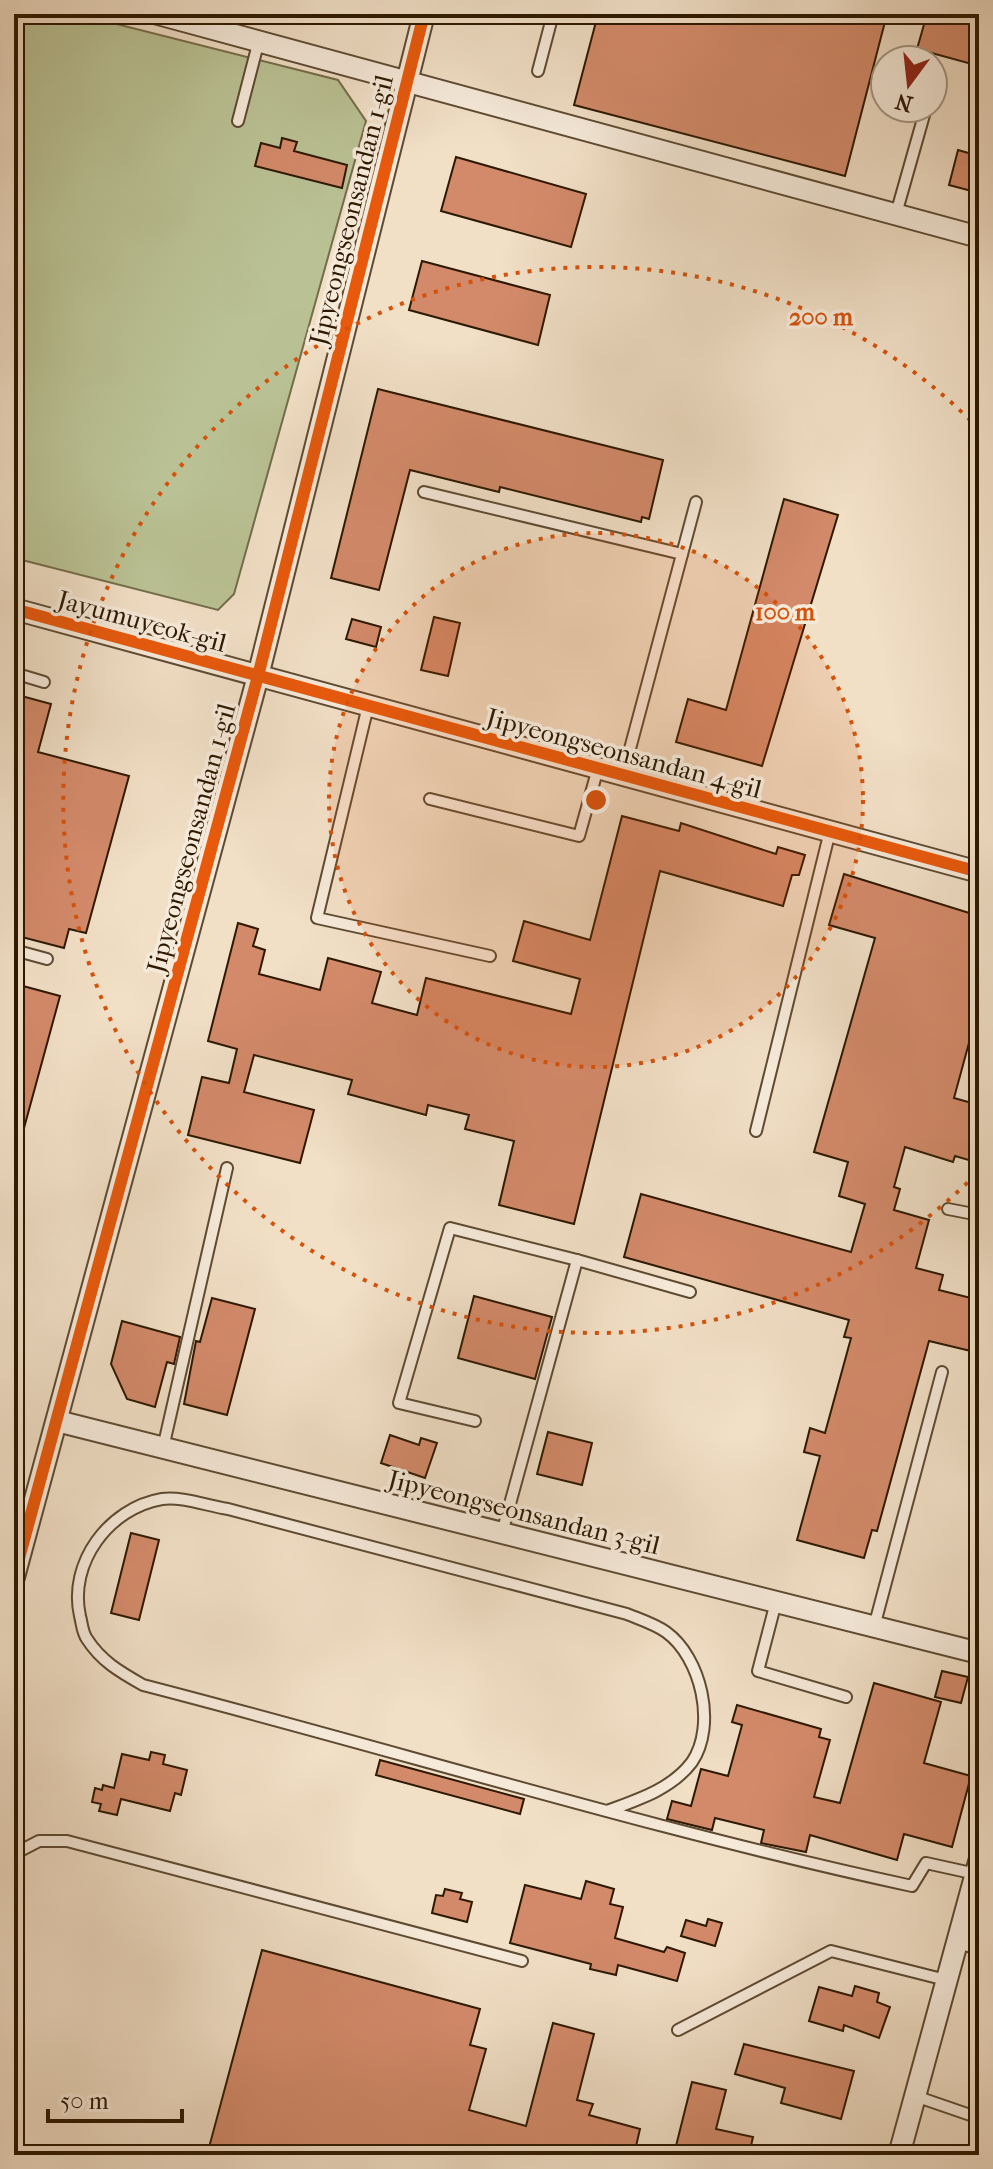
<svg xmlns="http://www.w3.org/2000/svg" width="993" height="2169" viewBox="0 0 993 2169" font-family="'IM FELL French Canon',serif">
  <rect width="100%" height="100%" fill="#f1dfc6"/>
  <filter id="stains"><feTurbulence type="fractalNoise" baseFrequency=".0025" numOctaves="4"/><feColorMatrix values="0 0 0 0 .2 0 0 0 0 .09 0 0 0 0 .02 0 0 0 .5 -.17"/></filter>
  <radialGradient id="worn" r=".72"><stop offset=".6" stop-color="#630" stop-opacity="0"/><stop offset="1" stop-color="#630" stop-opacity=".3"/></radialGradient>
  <path fill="#bac295" stroke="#746d4a" stroke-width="2" d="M 14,14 L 77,14 L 338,80 L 366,121 L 234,594 L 218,610 L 14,558 Z"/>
  <g fill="#d38a6a" stroke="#2d1800" stroke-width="2">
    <path d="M 598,14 L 887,14 L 845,176 L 574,105 Z"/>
    <path d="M 927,14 L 979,14 L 979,66 L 917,49 Z"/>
    <path d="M 282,138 L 297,142 L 294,151 L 347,165 L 342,188 L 255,166 L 261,143 L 280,148 Z"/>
    <path d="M 958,150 L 979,156 L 979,193 L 949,185 Z"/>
    <path d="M 456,157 L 586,194 L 571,247 L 441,211 Z"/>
    <path d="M 422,261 L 550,295 L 538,345 L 409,310 Z"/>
    <path d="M 378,389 L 663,460 L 649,519 L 642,517 L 641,522 L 500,487 L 499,492 L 410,470 L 379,590 L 331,578 Z"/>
    <path d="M 784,499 L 838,515 L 762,766 L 676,742 L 688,699 L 726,710 Z"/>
    <path d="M 434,617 L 460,623 L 448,676 L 421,670 Z"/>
    <path d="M 352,619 L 381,627 L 376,647 L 346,639 Z"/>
    <path d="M 14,694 L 51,704 L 38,752 L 129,776 L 86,933 L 69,929 L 64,948 L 14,935 Z"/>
    <path d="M 622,816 L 679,831 L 681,823 L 776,854 L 778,847 L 805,855 L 799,875 L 792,875 L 783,906 L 660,871 L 574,1224 L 499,1205 L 514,1141 L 465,1129 L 469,1115 L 428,1105 L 426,1115 L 348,1094 L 352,1080 L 254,1055 L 244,1092 L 314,1110 L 300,1163 L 188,1135 L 202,1077 L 229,1083 L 237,1049 L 208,1041 L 238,923 L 258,929 L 253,946 L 265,950 L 259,974 L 320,990 L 328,958 L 381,972 L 372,1003 L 417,1015 L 426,978 L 571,1014 L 580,979 L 513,961 L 524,921 L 590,940 Z"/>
    <path d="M 844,874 L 979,916 L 979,1006 L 954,1098 L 979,1105 L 979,1163 L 955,1156 L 953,1162 L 905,1147 L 894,1187 L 900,1189 L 894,1210 L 929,1220 L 916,1268 L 943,1275 L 939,1290 L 979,1300 L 979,1353 L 929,1341 L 877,1531 L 872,1530 L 864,1558 L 797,1540 L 820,1456 L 804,1452 L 810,1428 L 825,1433 L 851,1338 L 844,1337 L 849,1320 L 624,1257 L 641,1194 L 851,1252 L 865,1204 L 839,1196 L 848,1162 L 814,1152 L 875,938 L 829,925 Z"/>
    <path d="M 23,986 L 60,996 L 18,1150 L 14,1149 L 14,1019 Z"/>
    <path d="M 474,1296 L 552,1317 L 535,1379 L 458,1358 Z"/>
    <path d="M 212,1298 L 255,1309 L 227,1415 L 184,1404 L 196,1341 L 200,1342 Z"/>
    <path d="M 122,1321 L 180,1337 L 174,1364 L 167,1362 L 155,1407 L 127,1399 L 111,1364 Z"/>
    <path d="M 548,1432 L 592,1443 L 582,1485 L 537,1474 Z"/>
    <path d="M 390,1435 L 419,1445 L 421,1438 L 437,1443 L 425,1478 L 381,1463 Z"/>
    <path d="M 131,1533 L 159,1540 L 139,1620 L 111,1613 Z"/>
    <path d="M 942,1671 L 968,1677 L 961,1703 L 935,1697 Z"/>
    <path d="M 874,1683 L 941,1702 L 924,1763 L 971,1776 L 952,1847 L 904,1834 L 897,1860 L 810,1835 L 806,1852 L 761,1843 L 764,1830 L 715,1818 L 712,1830 L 667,1819 L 672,1801 L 691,1806 L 701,1769 L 728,1776 L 742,1725 L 732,1722 L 737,1705 L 821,1729 L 819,1737 L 830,1740 L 814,1797 L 840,1803 Z"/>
    <path d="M 151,1752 L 165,1755 L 163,1764 L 187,1770 L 181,1795 L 175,1793 L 170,1811 L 121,1799 L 117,1815 L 99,1811 L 101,1804 L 92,1802 L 95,1788 L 102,1790 L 103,1785 L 114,1788 L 122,1754 L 149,1760 Z"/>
    <path d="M 380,1760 L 524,1799 L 520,1814 L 376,1775 Z"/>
    <path d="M 586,1881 L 614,1889 L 610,1904 L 623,1907 L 615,1938 L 664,1952 L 667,1947 L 685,1953 L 677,1981 L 618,1965 L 616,1975 L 590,1969 L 591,1964 L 510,1943 L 525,1885 L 581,1899 Z"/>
    <path d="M 445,1889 L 462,1893 L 460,1899 L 472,1902 L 467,1922 L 432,1913 L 436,1895 L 443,1896 Z"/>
    <path d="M 708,1919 L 722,1923 L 715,1946 L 681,1936 L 686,1920 L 706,1926 Z"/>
    <path d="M 262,1950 L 480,2009 L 470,2045 L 486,2049 L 469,2110 L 526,2126 L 553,2023 L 594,2034 L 577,2100 L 593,2104 L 589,2115 L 640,2129 L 634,2155 L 207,2155 Z"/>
    <path d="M 855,1986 L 879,1993 L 877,2002 L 890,2007 L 879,2038 L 844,2025 L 843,2031 L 809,2021 L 819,1987 L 852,1996 Z"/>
    <path d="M 744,2044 L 854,2071 L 841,2119 L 781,2103 L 785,2088 L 735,2074 Z"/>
    <path d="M 692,2082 L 726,2090 L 716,2129 L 753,2137 L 749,2155 L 714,2155 L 676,2146 Z"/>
  </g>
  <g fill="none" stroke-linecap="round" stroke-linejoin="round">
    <defs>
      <g id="lane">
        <path d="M 538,71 L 553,14"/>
        <path d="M 238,121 L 258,44"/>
        <path d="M 896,214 L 926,108"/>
        <path d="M 424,492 L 682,554"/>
        <path d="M 14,673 L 44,682"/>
        <path d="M 368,706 L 317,918 L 490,956"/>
        <path d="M 623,775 L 696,502"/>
        <path d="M 430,799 L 579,836 L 598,768"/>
        <path d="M 14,950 L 47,959"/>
        <path d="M 756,1131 L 830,831"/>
        <path d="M 948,1209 L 979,1215"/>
        <path d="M 475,1421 L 399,1403 L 450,1228 L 577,1260"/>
        <path d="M 163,1448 L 227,1168"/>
        <path d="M 502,1533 L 577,1260 L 690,1292"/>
        <path d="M 776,1602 L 758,1671 L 846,1697"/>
        <path d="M 874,1627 L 942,1372"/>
        <path d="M 607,1811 C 637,1800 672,1789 692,1762 C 717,1725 701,1657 666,1632 C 655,1624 639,1619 627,1614 L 228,1509 C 208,1506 181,1496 162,1499 C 109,1508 68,1563 80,1616 C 82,1623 82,1632 87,1639 C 101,1661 120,1672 143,1685 C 399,1751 652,1830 912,1886 L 926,1863 L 976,1874"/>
        <path d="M 14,1854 L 39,1841 L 67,1841 L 522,1961"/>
        <path d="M 957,1943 L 979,1949"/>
        <path d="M 678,2030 L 831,1951 L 946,1980"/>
        <path d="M 915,2096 L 979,2118"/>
      </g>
      <g id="street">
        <path d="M 158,14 L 979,237"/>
        <path d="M 14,609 L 979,872"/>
        <path d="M 57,1421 L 979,1653"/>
        <path d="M 14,1577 L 258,676 L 424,14"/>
        <path d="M 899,2155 L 979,1862"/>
      </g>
    </defs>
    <use href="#lane" stroke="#5e4a32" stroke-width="14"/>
    <use href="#street" stroke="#5e4a32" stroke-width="24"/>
    <use href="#lane" stroke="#f6eada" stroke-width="10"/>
    <use href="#street" stroke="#f6eada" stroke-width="20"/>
    <defs>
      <g id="cycleway">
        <path d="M 14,609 L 979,872"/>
        <path d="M 14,1577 L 258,676 L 424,14"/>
      </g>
    </defs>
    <use href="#cycleway" stroke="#f6eada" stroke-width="17"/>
    <use href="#cycleway" stroke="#e8590c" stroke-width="12"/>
  </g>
  <circle cx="596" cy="800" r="267" fill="#d5520b" fill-opacity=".12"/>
  <g fill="none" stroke="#d5520b" stroke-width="4" stroke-dasharray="4 8">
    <circle cx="596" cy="800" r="267"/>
    <path d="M976 1174A533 533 0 1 1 976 426"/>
  </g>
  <g text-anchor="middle" stroke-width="7" stroke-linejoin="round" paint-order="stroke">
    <g font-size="26" fill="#2d1800" stroke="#f6eada">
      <text transform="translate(351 210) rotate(-76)" y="9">Jipyeongseonsandan 1-gil</text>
      <text transform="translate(142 621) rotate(15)" y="9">Jayumuyeok-gil</text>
      <text transform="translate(624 753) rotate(15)" y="9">Jipyeongseonsandan 4-gil</text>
      <text transform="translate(191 838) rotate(-75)" y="9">Jipyeongseonsandan 1-gil</text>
      <text transform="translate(524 1512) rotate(14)" y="9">Jipyeongseonsandan 3-gil</text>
    </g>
  </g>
  <circle cx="596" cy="800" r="12" fill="#d5520b" stroke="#f6eada" stroke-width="4"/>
  <g font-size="24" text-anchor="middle" font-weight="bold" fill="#d5520b" stroke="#f6eada" stroke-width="7" stroke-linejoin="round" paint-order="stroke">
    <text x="821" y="325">200 m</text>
    <text x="785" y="620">100 m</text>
  </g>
  <rect width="993" height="2169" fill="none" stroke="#f1dfc6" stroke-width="48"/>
  <rect x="16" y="16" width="961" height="2137" fill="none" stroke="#2d1800" stroke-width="4"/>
  <rect x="24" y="24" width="945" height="2121" fill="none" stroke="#2d1800" stroke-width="2"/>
  <g transform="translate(909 84) rotate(195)"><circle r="38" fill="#f6eada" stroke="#a69683" stroke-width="2"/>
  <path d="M0-6L14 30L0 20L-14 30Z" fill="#8f2418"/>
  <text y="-12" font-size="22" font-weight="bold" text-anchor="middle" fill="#2d1800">N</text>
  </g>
  <path d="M48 2109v12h134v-12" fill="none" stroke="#2d1800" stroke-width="4"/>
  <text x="60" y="2109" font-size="24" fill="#2d1800" stroke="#f6eada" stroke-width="6" paint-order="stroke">50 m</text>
  <rect width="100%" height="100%" filter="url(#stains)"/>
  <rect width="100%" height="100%" fill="url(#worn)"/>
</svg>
